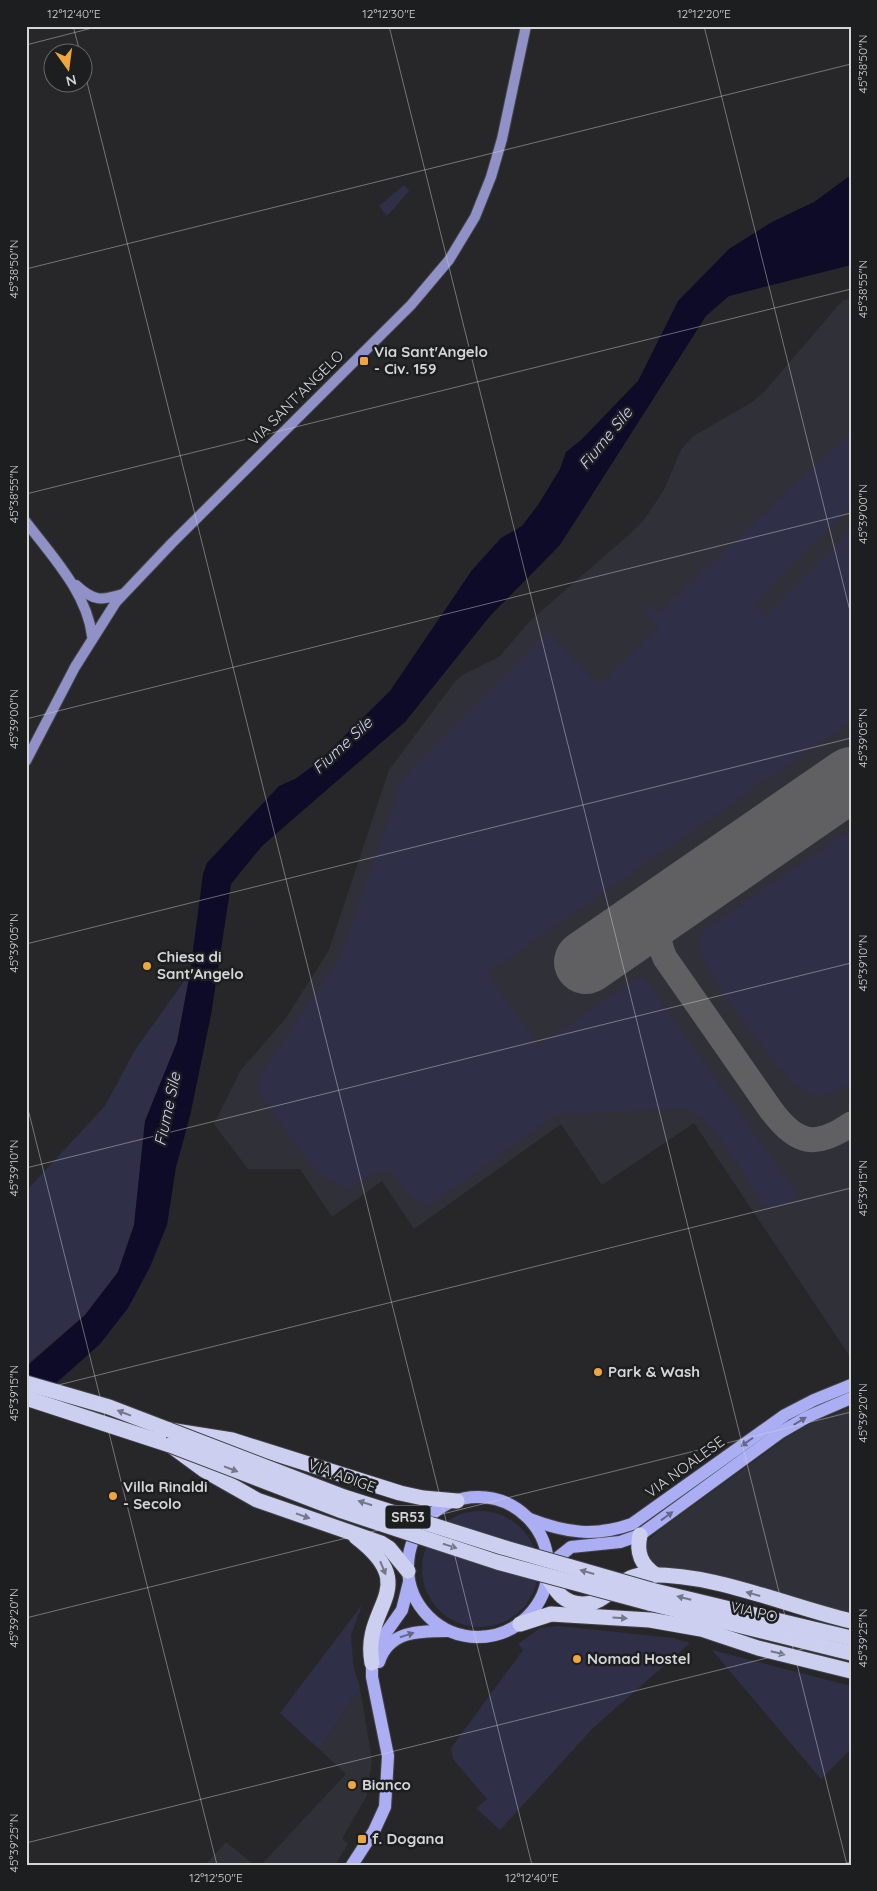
<svg xmlns="http://www.w3.org/2000/svg" width="877" height="1891" viewBox="0 0 877 1891" font-family="Quicksand,sans-serif">
  <rect width="100%" height="100%" fill="#272729"/>
  <g fill="#303038">
    <path d="M 851,299 L 851,1358 L 694,1123 L 602,1185 L 561,1124 L 414,1229 L 382,1181 L 332,1217 L 300,1169 L 248,1169 L 214,1124 L 241,1070 L 286,1018 L 329,950 L 389,770 L 454,683 L 461,676 L 499,657 L 531,620 L 631,533 L 644,520 L 664,490 L 681,450 L 692,437 L 752,402 L 764,392 L 843,300 Z"/>
    <path d="M 851,1407 L 851,1614 L 653,1569 L 645,1547 L 649,1539 L 669,1523 L 786,1438 L 803,1427 Z"/>
    <path d="M 360,1688 L 372,1761 L 367,1795 L 342,1839 L 348,1844 L 335,1865 L 261,1865 L 346,1774 L 319,1749 Z"/>
    <path d="M 226,1842 L 254,1865 L 205,1865 Z"/>
  </g>
  <g fill="#2f3048">
    <path d="M 404,185 L 409,191 L 387,216 L 379,206 Z"/>
    <path d="M 851,433 L 851,505 L 755,603 L 766,616 L 851,531 L 851,721 L 487,973 L 539,1045 L 632,982 L 639,978 L 645,979 L 798,1195 C 786,1204 777,1209 763,1204 C 746,1179 713,1117 686,1108 L 557,1114 L 433,1203 C 401,1208 405,1167 380,1171 C 370,1173 359,1183 349,1188 L 334,1182 L 315,1170 L 259,1094 L 258,1079 L 340,957 L 402,781 L 412,767 L 547,632 L 599,685 L 659,627 L 646,613 L 650,606 L 658,613 Z"/>
    <path d="M 851,829 L 851,1083 C 839,1089 825,1098 811,1094 C 787,1087 710,979 701,953 C 699,945 700,939 703,931 Z"/>
    <path d="M 190,973 L 177,1042 L 145,1121 L 134,1225 L 118,1272 L 85,1315 L 26,1365 L 26,1191 L 105,1106 L 135,1050 Z"/>
    <circle cx="480" cy="1569" r="58"/>
    <path d="M 362,1605 L 351,1635 L 353,1664 L 360,1688 L 319,1749 L 280,1713 Z"/>
    <path d="M 559,1626 L 673,1638 L 690,1643 L 594,1727 L 500,1830 L 476,1808 L 487,1799 L 453,1759 L 451,1748 L 523,1650 L 518,1644 L 540,1628 Z"/>
    <path d="M 712,1650 L 851,1686 L 851,1749 L 821,1779 Z"/>
  </g>
  <path fill="#0d0b27" d="M 851,175 L 851,265 L 729,296 L 706,316 L 560,545 L 490,616 L 405,722 L 262,846 L 231,884 L 211,1015 L 190,1116 L 176,1167 L 167,1225 L 150,1267 L 128,1308 L 100,1344 L 26,1410 L 26,1367 L 85,1315 L 118,1272 L 134,1225 L 145,1121 L 177,1042 L 190,973 L 203,874 L 207,863 L 279,786 L 295,779 L 317,763 L 390,691 L 472,570 L 501,538 L 522,526 L 538,505 L 560,469 L 566,452 L 581,440 L 638,381 L 678,301 L 729,249 L 772,222 L 814,202 Z"/>
  <g fill="none" stroke-linecap="round" stroke-linejoin="round">
    <path stroke="#606062" stroke-width="25" d="M 686,894 C 661,914 651,926 665,958 L 771,1110 C 796,1144 815,1149 851,1124"/>
    <path stroke="#606062" stroke-width="64" d="M 586,962 L 851,779"/>
    <defs>
      <g id="secondary">
        <path d="M 26,522 C 52,556 87,593 92,636"/>
        <path d="M 76,585 C 93,601 101,601 123,594"/>
        <path d="M 26,761 L 75,667 L 116,602 L 172,543 L 411,305 L 449,260 L 475,217 L 491,177 L 502,139 L 526,26"/>
      </g>
      <g id="primary">
        <circle cx="478" cy="1567" r="70"/>
        <path d="M 530,1519 C 566,1533 595,1537 632,1524 L 785,1415 L 814,1400 L 851,1385"/>
        <path d="M 548,1569 L 556,1559 L 571,1547 L 620,1542 L 640,1535 L 781,1432 L 807,1417 L 851,1398"/>
        <path d="M 379,1662 C 389,1630 421,1631 448,1631"/>
        <path d="M 352,1865 L 374,1831 L 385,1807 L 388,1756 L 372,1677 L 372,1663 L 378,1644 L 402,1610 L 409,1582"/>
      </g>
      <g id="highway">
        <path d="M 26,1383 L 109,1407 L 169,1430 L 232,1440 L 400,1493 L 423,1498 L 457,1501"/>
        <path d="M 26,1398 L 170,1445 L 204,1470 L 257,1500 L 381,1543 L 389,1548 L 408,1571"/>
        <path d="M 640,1535 C 636,1553 641,1565 656,1575"/>
        <path d="M 356,1537 C 424,1589 361,1605 372,1663"/>
        <path d="M 548,1578 C 557,1592 563,1603 582,1604 C 607,1605 619,1576 642,1575 C 713,1572 783,1605 851,1621"/>
        <path d="M 651,1590 L 851,1638"/>
        <path d="M 649,1603 L 851,1653"/>
        <path d="M 520,1624 L 551,1614 L 650,1620 L 701,1629 L 758,1648 L 851,1671"/>
      </g>
    </defs>
    <use href="#secondary" stroke="#434345" stroke-width="12"/>
    <use href="#primary" stroke="#434345" stroke-width="14"/>
    <use href="#highway" stroke="#434345" stroke-width="17"/>
    <use href="#secondary" stroke="#8f91c7" stroke-width="10"/>
    <use href="#primary" stroke="#acaef4" stroke-width="12"/>
    <use href="#highway" stroke="#cdcff1" stroke-width="15"/>
    <defs>
      <g id="highway-bridge">
        <path d="M 169,1430 L 344,1497 L 502,1547 L 651,1590"/>
        <path d="M 170,1445 L 342,1511 L 497,1562 L 649,1603"/>
      </g>
    </defs>
    <use href="#highway-bridge" stroke="#434345" stroke-width="17" stroke-linecap="butt"/>
    <use href="#highway-bridge" stroke="#cdcff1" stroke-width="15"/>
  </g>
  <defs><path id="oneway-solid" d="M-6-.8H1V-3.2L6.5 0L1 3.2V.8H-6Z" transform="scale(1.25)"/></defs>
  <g fill="#757688">
    <use href="#oneway-solid" transform="translate(124 1413) rotate(-159)"/>
    <use href="#oneway-solid" transform="translate(231 1469) rotate(21)"/>
    <use href="#oneway-solid" transform="translate(365 1503) rotate(-162)"/>
    <use href="#oneway-solid" transform="translate(303 1516) rotate(20)"/>
    <use href="#oneway-solid" transform="translate(450 1546) rotate(18)"/>
    <use href="#oneway-solid" transform="translate(383 1568) rotate(68)"/>
    <use href="#oneway-solid" transform="translate(587 1572) rotate(-164)"/>
    <use href="#oneway-solid" transform="translate(753 1594) rotate(-164)"/>
    <use href="#oneway-solid" transform="translate(684 1598) rotate(-166)"/>
    <use href="#oneway-solid" transform="translate(620 1618) rotate(3)"/>
    <use href="#oneway-solid" transform="translate(778 1653) rotate(14)"/>
  </g>
  <g fill="#64668a">
    <use href="#oneway-solid" transform="translate(800 1421) rotate(-31)"/>
    <use href="#oneway-solid" transform="translate(747 1442) rotate(144)"/>
    <use href="#oneway-solid" transform="translate(667 1516) rotate(-36)"/>
    <use href="#oneway-solid" transform="translate(407 1635) rotate(-18)"/>
  </g>
  <path fill="none" stroke="#d5d5d7" stroke-width="1" stroke-opacity="0.45" d="M 73,26 L 80,52M 389,26 L 847,1865M 704,26 L 851,615M 26,45 L 100,26M 82,62 L 532,1865M 26,269 L 851,64M 26,494 L 851,289M 26,719 L 851,513M 26,944 L 851,738M 26,1101 L 217,1865M 26,1168 L 851,963M 26,1393 L 851,1188M 26,1618 L 851,1412M 26,1843 L 851,1637M 840,1865 L 851,1862"/>
  <g fill="#efa73d" stroke="#1d1e20" stroke-width="2">
    <rect x="359" y="356" width="10" height="10" rx="2.5"/>
    <circle cx="147" cy="966" r="5"/>
    <circle cx="598" cy="1372" r="5"/>
    <circle cx="113" cy="1496" r="5"/>
    <circle cx="577" cy="1659" r="5"/>
    <circle cx="352" cy="1785" r="5"/>
    <rect x="357" y="1834" width="10" height="10" rx="2.5"/>
  </g>
  <g text-anchor="middle" stroke-width="5" stroke-linejoin="round" paint-order="stroke">
    <rect fill="#1d1e20" stroke="#9e9ea0" stroke-width="1" x="385.5" y="1505.5" width="45" height="23" rx="4"/>
    <g font-size="14" font-weight="bold" fill="#d5d5d7">
      <text x="408" y="1522">SR53</text>
    </g>
    <g font-size="15" font-weight="bold" fill="#d5d5d7" stroke="#1d1e20" text-anchor="start">
      <text x="374" y="357">Via Sant'Angelo<tspan x="374" dy="17">- Civ. 159</tspan></text>
      <text x="157" y="962">Chiesa di<tspan x="157" dy="17">Sant'Angelo</tspan></text>
      <text x="608" y="1377">Park &amp; Wash</text>
      <text x="123" y="1492">Villa Rinaldi<tspan x="123" dy="17">- Secolo</tspan></text>
      <text x="587" y="1664">Nomad Hostel</text>
      <text x="362" y="1790">Bianco</text>
      <text x="372" y="1844">f. Dogana</text>
    </g>
    <g font-size="15" fill="#d5d5d7" stroke="#1d1e20">
      <text transform="translate(296 398) rotate(-45)" y="5">VIA SANT'ANGELO</text>
      <text transform="translate(685 1467) rotate(-36)" y="5">VIA NOALESE</text>
      <text transform="translate(342 1476) rotate(20)" y="5">VIA ADIGE</text>
      <text transform="translate(754 1612) rotate(13)" y="5">VIA PO</text>
    </g>
    <g font-size="16" font-style="italic" fill="#d0d2f8" stroke="#1d1e20">
      <text transform="translate(605 438) rotate(-51)" y="6">Fiume Sile</text>
      <text transform="translate(342 745) rotate(-43)" y="6">Fiume Sile</text>
      <text transform="translate(167 1109) rotate(-78)" y="6">Fiume Sile</text>
    </g>
  </g>
  <rect width="877" height="1891" fill="none" stroke="#1d1e20" stroke-width="55"/>
  <g transform="translate(68 68) rotate(166)"><circle r="24" fill="#1d1e20" stroke="#676769"/>
  <path d="M0-4L9 19L0 12L-9 19Z" fill="#efa73d"/>
  <text y="-8" font-size="14" font-weight="bold" text-anchor="middle" fill="#d5d5d7">N</text>
  </g>
  <rect x="28" y="28" width="822" height="1836" fill="none" stroke="#d5d5d7" stroke-width="2"/>
  <g font-size="12" text-anchor="middle" fill="#d5d5d7">
    <text x="74" y="18">12°12'40"E</text>
    <text x="389" y="18">12°12'30"E</text>
    <text x="704" y="18">12°12'20"E</text>
    <text transform="translate(863 64) rotate(-90)" y="4">45°38'50"N</text>
    <text transform="translate(14 269) rotate(-90)" y="4">45°38'50"N</text>
    <text transform="translate(863 289) rotate(-90)" y="4">45°38'55"N</text>
    <text transform="translate(14 494) rotate(-90)" y="4">45°38'55"N</text>
    <text transform="translate(863 514) rotate(-90)" y="4">45°39'00"N</text>
    <text transform="translate(14 719) rotate(-90)" y="4">45°39'00"N</text>
    <text transform="translate(863 738) rotate(-90)" y="4">45°39'05"N</text>
    <text transform="translate(14 943) rotate(-90)" y="4">45°39'05"N</text>
    <text transform="translate(863 963) rotate(-90)" y="4">45°39'10"N</text>
    <text transform="translate(14 1168) rotate(-90)" y="4">45°39'10"N</text>
    <text transform="translate(863 1188) rotate(-90)" y="4">45°39'15"N</text>
    <text transform="translate(14 1393) rotate(-90)" y="4">45°39'15"N</text>
    <text transform="translate(863 1413) rotate(-90)" y="4">45°39'20"N</text>
    <text transform="translate(14 1618) rotate(-90)" y="4">45°39'20"N</text>
    <text transform="translate(863 1638) rotate(-90)" y="4">45°39'25"N</text>
    <text transform="translate(14 1843) rotate(-90)" y="4">45°39'25"N</text>
    <text x="216" y="1882">12°12'50"E</text>
    <text x="532" y="1882">12°12'40"E</text>
  </g>
</svg>
